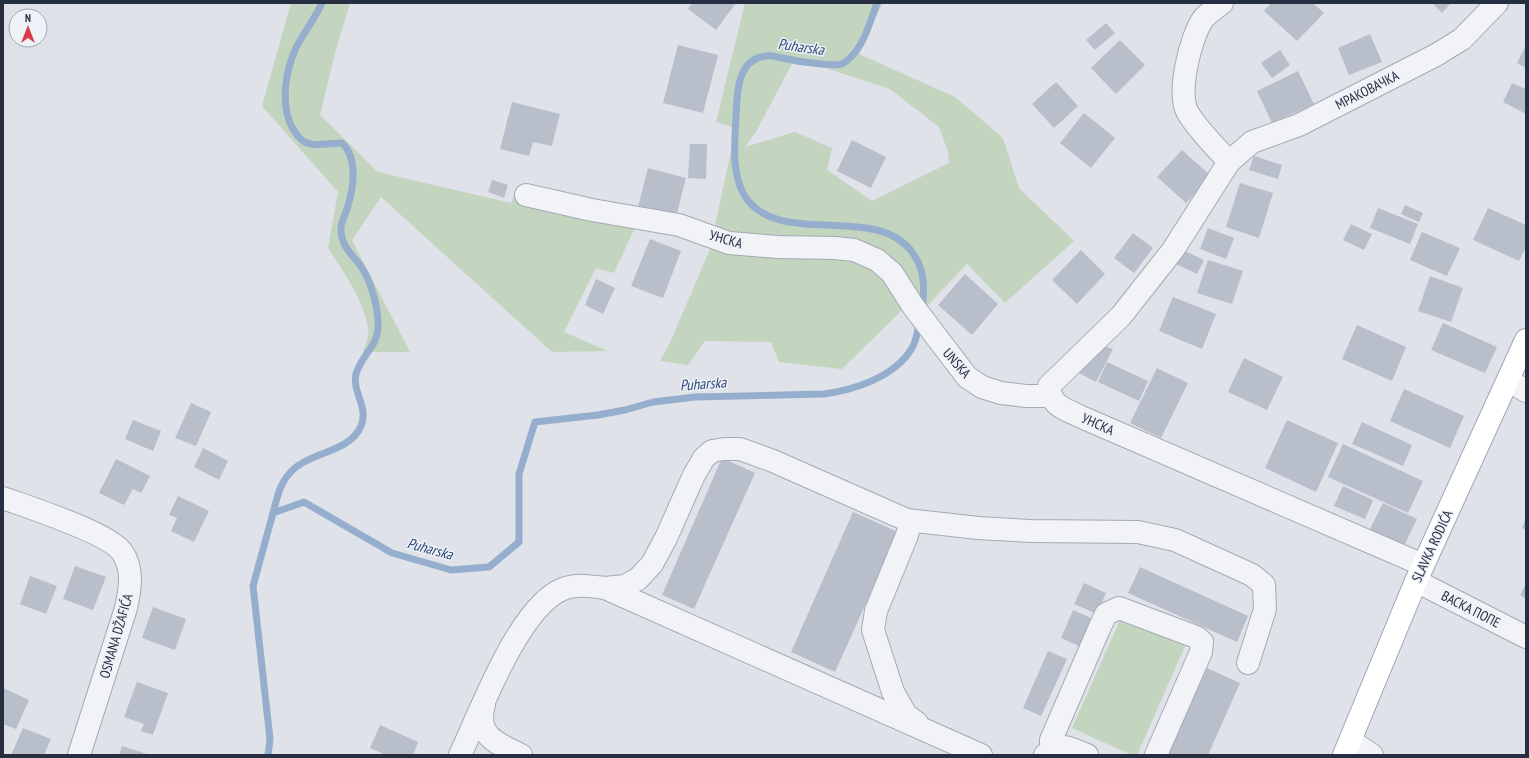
<svg xmlns="http://www.w3.org/2000/svg" width="1529" height="758" viewBox="0 0 1529 758" font-family="'PT Sans Narrow',sans-serif">
  <rect width="100%" height="100%" fill="#dfe2e9"/>
  <g fill="#c3d4bf" fill-rule="evenodd">
    <path d="M 291,3 L 350,3 L 335,53 L 320,115 L 378,172 L 511,203 L 514,196 L 638,221 L 614,273 L 596,268 L 564,332 L 608,351 L 552,352 L 381,197 L 352,240 L 410,352 L 363,352 C 364,347 367,342 368,337 C 372,312 341,268 328,248 L 338,192 L 262,106 Z"/>
    <path d="M 745,3 L 883,3 L 857,53 L 955,97 L 1003,138 L 1019,188 L 1074,241 L 1005,303 L 967,264 L 925,308 L 853,240 L 820,236 L 787,236 L 761,240 L 714,230 L 736,128 L 716,122 ZM 795,58 L 890,89 L 939,127 L 948,152 L 949,163 L 872,201 L 827,170 L 832,148 L 795,132 L 745,147 L 757,130 Z"/>
    <path d="M 712,245 L 838,253 L 882,273 L 903,309 L 842,369 L 779,362 L 771,342 L 705,341 L 688,365 L 660,361 L 669,345 Z"/>
    <path d="M 1121,618 L 1185,646 L 1137,755 L 1132,755 L 1072,728 Z"/>
  </g>
  <g fill="none" stroke-linecap="round" stroke-linejoin="round">
    <g stroke="#96aecd" stroke-width="7">
      <path d="M 877,3 C 869,24 863,52 842,64 C 836,66 827,64 821,64 C 808,63 795,61 782,58 C 778,57 772,55 767,56 C 737,58 737,93 736,116 C 735,142 731,169 743,193 C 775,251 874,201 912,252 C 925,269 925,289 922,310"/>
      <path d="M 273,513 C 277,499 279,485 289,474 C 307,451 349,454 361,426 C 369,407 352,393 356,374 C 361,356 377,347 378,328 C 379,309 371,280 360,265 C 351,254 342,246 341,231 C 340,222 345,217 347,209 C 354,188 358,158 342,143 C 332,143 320,146 311,144 C 302,143 297,136 293,129 C 280,107 285,71 296,48 C 303,33 315,19 322,3"/>
      <path d="M 268,755 L 270,739 L 253,586 L 273,513 L 304,502 L 392,553 L 451,570 L 489,567 L 519,542 L 519,474 L 535,422 L 598,415 L 625,410 L 653,402 L 695,397 L 824,394 C 854,390 895,377 912,348 C 916,341 918,330 919,322"/>
    </g>
  </g>
  <g fill="#b8beca">
    <path d="M 692,3 L 736,3 L 716,30 L 688,9 Z"/>
    <path d="M 1271,3 L 1313,3 L 1324,13 L 1297,41 L 1264,11 Z"/>
    <path d="M 1432,3 L 1451,3 L 1442,13 Z"/>
    <path d="M 1106,23 L 1115,33 L 1095,50 L 1086,40 Z"/>
    <path d="M 1370,34 L 1382,62 L 1349,75 L 1338,48 Z"/>
    <path d="M 1120,40 L 1145,65 L 1116,94 L 1091,68 Z"/>
    <path d="M 678,45 L 718,55 L 703,113 L 663,103 Z"/>
    <path d="M 1526,45 L 1526,68 L 1517,63 Z"/>
    <path d="M 1280,50 L 1290,65 L 1272,78 L 1261,63 Z"/>
    <path d="M 1298,71 L 1314,104 L 1272,123 L 1257,91 Z"/>
    <path d="M 1056,82 L 1078,106 L 1054,128 L 1032,104 Z"/>
    <path d="M 1512,83 L 1526,89 L 1526,114 L 1503,102 Z"/>
    <path d="M 512,102 L 560,114 L 552,146 L 533,142 L 529,156 L 500,149 Z"/>
    <path d="M 1084,113 L 1115,138 L 1091,168 L 1060,143 Z"/>
    <path d="M 852,140 L 886,157 L 871,188 L 837,171 Z"/>
    <path d="M 690,144 L 707,144 L 706,179 L 688,178 Z"/>
    <path d="M 1182,150 L 1211,176 L 1186,203 L 1157,177 Z"/>
    <path d="M 1254,156 L 1282,165 L 1278,179 L 1249,170 Z"/>
    <path d="M 648,168 L 686,178 L 676,217 L 638,207 Z"/>
    <path d="M 492,180 L 508,185 L 504,198 L 488,192 Z"/>
    <path d="M 1240,183 L 1273,193 L 1259,238 L 1226,227 Z"/>
    <path d="M 1405,205 L 1423,213 L 1419,222 L 1401,214 Z"/>
    <path d="M 1378,208 L 1418,224 L 1410,244 L 1370,228 Z"/>
    <path d="M 1488,208 L 1526,225 L 1526,247 L 1519,261 L 1473,240 Z"/>
    <path d="M 1351,224 L 1372,234 L 1364,250 L 1343,240 Z"/>
    <path d="M 1208,228 L 1234,238 L 1226,259 L 1200,249 Z"/>
    <path d="M 1422,232 L 1460,248 L 1447,276 L 1410,260 Z"/>
    <path d="M 1133,233 L 1153,248 L 1134,273 L 1114,258 Z"/>
    <path d="M 650,239 L 681,251 L 663,298 L 631,286 Z"/>
    <path d="M 1081,250 L 1105,274 L 1077,304 L 1052,280 Z"/>
    <path d="M 1183,250 L 1204,260 L 1197,274 L 1176,264 Z"/>
    <path d="M 1208,260 L 1243,271 L 1232,304 L 1197,293 Z"/>
    <path d="M 965,274 L 998,304 L 972,335 L 938,305 Z"/>
    <path d="M 1430,276 L 1463,288 L 1451,322 L 1418,311 Z"/>
    <path d="M 596,279 L 615,288 L 603,314 L 585,305 Z"/>
    <path d="M 1173,297 L 1216,314 L 1202,349 L 1159,331 Z"/>
    <path d="M 1443,323 L 1497,347 L 1485,373 L 1431,350 Z"/>
    <path d="M 1357,325 L 1406,347 L 1392,381 L 1342,359 Z"/>
    <path d="M 1103,346 L 1113,349 L 1096,382 L 1077,372 Z"/>
    <path d="M 1244,358 L 1283,377 L 1267,410 L 1228,392 Z"/>
    <path d="M 1107,362 L 1148,381 L 1139,401 L 1098,382 Z"/>
    <path d="M 1157,368 L 1188,383 L 1161,438 L 1130,423 Z"/>
    <path d="M 1404,389 L 1464,416 L 1450,448 L 1390,421 Z"/>
    <path d="M 191,403 L 211,412 L 196,446 L 175,438 Z"/>
    <path d="M 133,420 L 161,431 L 153,451 L 125,439 Z"/>
    <path d="M 1287,420 L 1338,443 L 1316,492 L 1265,468 Z"/>
    <path d="M 1362,422 L 1412,445 L 1403,466 L 1352,444 Z"/>
    <path d="M 1343,444 L 1423,481 L 1408,513 L 1328,477 Z"/>
    <path d="M 203,448 L 228,461 L 219,480 L 194,467 Z"/>
    <path d="M 722,458 L 755,473 L 694,609 L 662,595 Z"/>
    <path d="M 116,459 L 150,476 L 141,493 L 133,489 L 124,505 L 99,493 Z"/>
    <path d="M 1343,486 L 1373,500 L 1365,519 L 1334,506 Z"/>
    <path d="M 178,496 L 209,511 L 194,542 L 171,531 L 177,518 L 169,515 Z"/>
    <path d="M 1383,503 L 1417,519 L 1403,548 L 1369,531 Z"/>
    <path d="M 853,512 L 898,532 L 835,672 L 791,652 Z"/>
    <path d="M 1526,518 L 1526,530 L 1522,528 Z"/>
    <path d="M 75,566 L 106,577 L 93,610 L 63,599 Z"/>
    <path d="M 1140,567 L 1248,616 L 1237,642 L 1128,593 Z"/>
    <path d="M 30,576 L 57,586 L 46,614 L 20,604 Z"/>
    <path d="M 1084,583 L 1106,593 L 1097,614 L 1074,604 Z"/>
    <path d="M 1526,584 L 1526,599 L 1520,595 Z"/>
    <path d="M 153,607 L 186,619 L 175,650 L 142,638 Z"/>
    <path d="M 1073,610 L 1093,619 L 1081,647 L 1061,638 Z"/>
    <path d="M 1048,651 L 1067,659 L 1041,716 L 1023,708 Z"/>
    <path d="M 1207,668 L 1240,683 L 1208,755 L 1168,755 Z"/>
    <path d="M 137,682 L 168,693 L 153,735 L 141,731 L 144,724 L 124,717 Z"/>
    <path d="M 3,688 L 29,700 L 16,729 L 3,724 Z"/>
    <path d="M 380,725 L 418,742 L 413,755 L 386,755 L 370,748 Z"/>
    <path d="M 23,728 L 51,739 L 44,755 L 11,755 Z"/>
    <path d="M 122,746 L 150,755 L 119,755 Z"/>
  </g>
  <g fill="none" stroke-linecap="round" stroke-linejoin="round">
    <defs>
      <g id="minor">
        <path d="M 1222,3 C 1216,8 1208,13 1203,19 C 1191,36 1176,94 1188,113 C 1198,130 1215,146 1229,162"/>
        <path d="M 526,195 L 592,210 L 679,225 L 729,243 L 778,247 L 835,248 L 854,250 L 877,260 L 892,273 L 913,306 L 967,377 L 982,387 L 1001,393 L 1026,396 L 1050,396"/>
        <path d="M 1508,380 L 1526,391"/>
        <path d="M 3,498 C 28,507 109,533 122,552 C 134,569 130,590 126,608 L 79,755"/>
        <path d="M 911,521 L 907,535 L 876,611 L 873,630 L 893,692 L 906,715 L 917,723"/>
        <path d="M 1423,565 L 1079,416 C 1063,408 1051,406 1049,386 L 1121,316 L 1173,250 L 1229,162 L 1252,142 L 1299,125 L 1436,55 L 1462,39 L 1497,3"/>
        <path d="M 1416,581 L 1526,637"/>
        <path d="M 605,588 L 625,586 L 638,579 L 652,564 L 666,538 L 694,475 L 704,458 L 712,451 L 724,449 L 740,449 L 773,461 L 907,520 L 978,528 L 1031,531 L 1138,532 L 1175,540 L 1252,575 L 1264,585 L 1265,609 L 1248,663"/>
        <path d="M 484,705 C 475,736 498,744 521,755"/>
        <path d="M 1351,741 L 1372,755"/>
        <path d="M 1055,747 L 1051,744 L 1051,740 L 1099,629 L 1106,614 L 1119,608 L 1196,637 L 1202,642 L 1201,652 L 1156,755"/>
        <path d="M 460,755 C 480,713 519,606 563,589 C 576,584 591,586 605,588 L 981,755"/>
        <path d="M 1045,755 C 1062,741 1069,748 1087,755"/>
      </g>
      <path id="major" d="M 1344,755 L 1416,581 L 1526,340"/>
    </defs>
    <use href="#minor" stroke="#a4a9b4" stroke-width="24"/>
    <use href="#major" stroke="#9da6b6" stroke-width="24"/>
    <use href="#minor" stroke="#f2f3f7" stroke-width="22"/>
    <use href="#major" stroke="#fff" stroke-width="22"/>
  </g>
  <g text-anchor="middle" stroke-width="3" stroke-linejoin="round" paint-order="stroke">
    <g font-size="14" fill="#262f42" stroke="#eef1f7">
      <text transform="translate(1367 90) rotate(-27)" y="5">МРАКОВАЧКА</text>
      <text transform="translate(726 239) rotate(16)" y="5">УНСКА</text>
      <text transform="translate(957 363) rotate(49)" y="5">UNSKA</text>
      <text transform="translate(1098 424) rotate(24)" y="5">УНСКА</text>
      <text transform="translate(1432 546) rotate(-65)" y="5">SLAVKA RODIĆA</text>
      <text transform="translate(1471 609) rotate(27)" y="5">ВАСКА ПОПЕ</text>
      <text transform="translate(116 636) rotate(-74)" y="5">OSMANA DŽAFIĆA</text>
    </g>
    <g font-size="15" font-style="italic" fill="#2d4b79" stroke="#eef1f7">
      <text transform="translate(801 47) rotate(8)" y="5">Puharska</text>
      <text transform="translate(703 384) rotate(-4)" y="5">Puharska</text>
      <text transform="translate(430 549) rotate(15)" y="5">Puharska</text>
    </g>
  </g>
  <rect width="1529" height="758" fill="none" stroke="#262f42" stroke-width="8"/>
  <g transform="translate(28 28)"><circle r="19" fill="#eef1f7" stroke="#9ea3af"/>
  <path d="M0-3L7 15L0 10L-7 15Z" fill="#d93949"/>
  <text y="-6" font-size="11" font-weight="bold" text-anchor="middle" fill="#262f42">N</text>
  </g>
</svg>
